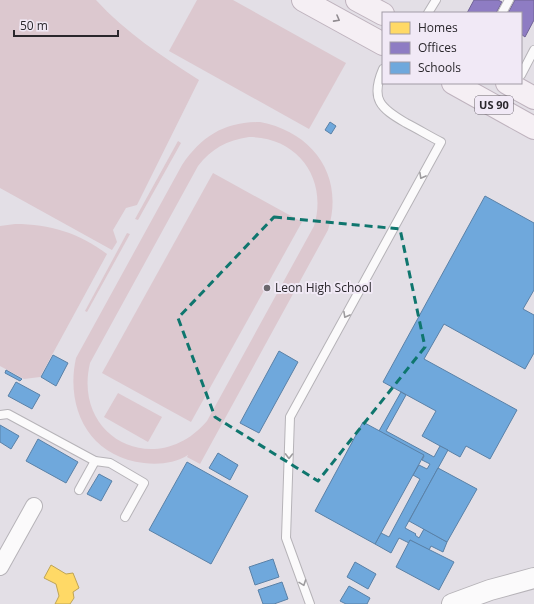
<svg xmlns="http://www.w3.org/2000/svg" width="534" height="604" viewBox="0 0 534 604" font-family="'Open Sans',sans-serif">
  <rect width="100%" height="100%" fill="#e3dfe6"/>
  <g fill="#dcc8cf" fill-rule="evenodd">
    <path d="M 0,0 L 96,0 C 125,32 163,57 199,80 L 137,205 L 126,208 L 113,230 L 117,242 L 112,250 L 0,188 Z"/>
    <path d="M 197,0 L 233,0 L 346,63 L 309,129 L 169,51 Z"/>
    <path d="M 260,122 C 313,132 345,176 328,230 L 200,464 L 187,457 L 188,455 C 175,463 159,465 144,463 C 89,457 65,408 76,358 L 182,165 C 202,136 224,122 260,122 ZM 249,137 C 299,137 328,180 314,226 L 207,421 C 157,480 72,439 90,363 L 198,166 C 211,149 227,140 249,137 Z"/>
    <path d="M 178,141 L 181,143 L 138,220 L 135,219 Z"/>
    <path d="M 213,173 L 302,222 L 191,422 L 102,373 Z"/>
    <path d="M 15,224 C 50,224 79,233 107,254 L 40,377 L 24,379 L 0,366 L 0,226 Z"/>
    <path d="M 127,233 L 130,234 L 87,312 L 85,311 Z"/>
    <path d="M 118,393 L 162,417 L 148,442 L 104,417 Z"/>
  </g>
  <path fill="#ffd966" stroke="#bfa455" d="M 51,565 L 66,574 L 73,573 L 79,588 L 73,592 L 74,598 L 70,604 L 55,604 L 59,596 L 56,584 L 44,578 Z"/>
  <g fill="#8e7cc3" stroke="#706296">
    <path d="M 474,0 L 498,0 L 502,2 L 496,13 L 467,13 Z"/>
    <path d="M 515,0 L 534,0 L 534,20 L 525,37 L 521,34 L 521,13 L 508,13 Z"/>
  </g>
  <g fill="#6fa8dc" stroke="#5a81a7">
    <path d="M 330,122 L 336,126 L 331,134 L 325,130 Z"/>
    <path d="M 485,196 L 534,223 L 534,290 L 523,309 L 534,315 L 534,353 L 525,369 L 444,324 L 424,359 L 517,410 L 490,459 L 466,446 L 460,457 L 422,436 L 436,411 L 383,382 Z"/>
    <path d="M 279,351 L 298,362 L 259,433 L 240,423 Z"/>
    <path d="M 53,355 L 68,363 L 56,386 L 41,377 Z"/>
    <path d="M 6,370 L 22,379 L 20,381 L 5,373 Z"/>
    <path d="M 16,382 L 40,395 L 32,409 L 8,396 Z"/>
    <path d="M 401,392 L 406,395 L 386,431 L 434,457 L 440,446 L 448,450 L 405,528 L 416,534 L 415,535 L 419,538 L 424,529 L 447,542 L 443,552 L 431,546 L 429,550 L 410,540 L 409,543 L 399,538 L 391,553 L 375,544 L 381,533 L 389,537 L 420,479 L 413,475 L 419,465 L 427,469 L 430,464 L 422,460 L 424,456 L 379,431 Z"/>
    <path d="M 363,422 L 424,455 L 375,544 L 315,511 Z"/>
    <path d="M 0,425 L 19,436 L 11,449 L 0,442 Z"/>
    <path d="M 38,439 L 78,462 L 66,483 L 26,461 Z"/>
    <path d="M 218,453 L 238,465 L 230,480 L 209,468 Z"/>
    <path d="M 187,462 L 248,496 L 211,564 L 149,530 Z"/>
    <path d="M 438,468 L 477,489 L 447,542 L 409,521 Z"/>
    <path d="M 99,474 L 112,481 L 101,501 L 87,494 Z"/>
    <path d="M 410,540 L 454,562 L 439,590 L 396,567 Z"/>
    <path d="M 273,559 L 279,577 L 255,585 L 249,567 Z"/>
    <path d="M 355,562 L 376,574 L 368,589 L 347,577 Z"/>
    <path d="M 282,582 L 288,599 L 274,604 L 263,604 L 258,590 Z"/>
    <path d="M 349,586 L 370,598 L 367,604 L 346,604 L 340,601 Z"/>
  </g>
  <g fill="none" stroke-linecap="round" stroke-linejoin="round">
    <defs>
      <g id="service">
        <path d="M 428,13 L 436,0"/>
        <path d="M 502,13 L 509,0"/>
        <path d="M 521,75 L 534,50"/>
        <path d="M 0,415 L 8,414 L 95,461 L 110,463 L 144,483 L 125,517"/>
        <path d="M 79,490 L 95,461"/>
        <path d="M 310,604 L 286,538 L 290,417 L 441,142 C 429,136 418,129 406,123 C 380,108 370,99 383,69"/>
      </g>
      <path id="minor" d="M 0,567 L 34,506"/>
      <path id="tertiary" d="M 452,604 L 490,590 L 534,578"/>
      <g id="primary">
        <path d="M 303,0 L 383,44"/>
        <path d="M 357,0 L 383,14"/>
        <path d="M 453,83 L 534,128"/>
        <path d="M 507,83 L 534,98"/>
      </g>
    </defs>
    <use href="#service" stroke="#b6b3b8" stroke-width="10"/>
    <use href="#minor" stroke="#b6b3b8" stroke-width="18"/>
    <use href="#tertiary" stroke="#b6b3b8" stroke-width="22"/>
    <use href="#primary" stroke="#bfb3be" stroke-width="24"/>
    <use href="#service" stroke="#fbfafb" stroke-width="8"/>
    <use href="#minor" stroke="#fbfafb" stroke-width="16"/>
    <use href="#tertiary" stroke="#fbfafb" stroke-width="20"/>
    <use href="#primary" stroke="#f5eff4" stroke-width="22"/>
  </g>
  <defs><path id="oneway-chevron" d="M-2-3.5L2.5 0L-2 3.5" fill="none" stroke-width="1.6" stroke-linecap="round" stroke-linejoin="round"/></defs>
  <use stroke="#908b90" href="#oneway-chevron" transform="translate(337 19) rotate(29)"/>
  <g stroke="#9d9b9e">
    <use href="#oneway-chevron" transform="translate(422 176) rotate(119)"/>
    <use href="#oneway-chevron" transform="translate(346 315) rotate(119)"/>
    <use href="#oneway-chevron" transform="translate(289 456) rotate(91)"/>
    <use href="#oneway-chevron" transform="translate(303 583) rotate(70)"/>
  </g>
  <path fill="none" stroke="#0f766e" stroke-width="3" stroke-dasharray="8 5" stroke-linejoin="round" d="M 274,217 L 400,229 L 425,347 L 318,481 L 215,417 L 178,318 Z"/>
  <circle fill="#6b676d" stroke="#f1e9f6" stroke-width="1.5" cx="267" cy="288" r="4"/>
  <g text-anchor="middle" stroke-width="4" stroke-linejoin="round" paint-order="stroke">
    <rect fill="#f1e9f6" stroke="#666169" stroke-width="1" x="475" y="96" width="38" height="18" rx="3"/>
    <g font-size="11" font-weight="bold" fill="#2a272c">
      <text x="494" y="109">US 90</text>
    </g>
    <g font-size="12" fill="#2a272c" stroke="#f1e9f6" text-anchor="start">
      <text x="275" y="292">Leon High School</text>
    </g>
  </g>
  <rect x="382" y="12" width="140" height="72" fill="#f1e9f6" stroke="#a19ba5"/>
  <rect x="390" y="22" width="20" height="12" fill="#ffd966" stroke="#a19ba5"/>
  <text x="418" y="32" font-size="12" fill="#2a272c">Homes</text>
  <rect x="390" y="42" width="20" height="12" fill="#8e7cc3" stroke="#a19ba5"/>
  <text x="418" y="52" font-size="12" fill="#2a272c">Offices</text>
  <rect x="390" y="62" width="20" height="12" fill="#6fa8dc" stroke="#a19ba5"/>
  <text x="418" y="72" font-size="12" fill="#2a272c">Schools</text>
  <path d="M14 30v6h104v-6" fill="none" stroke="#2a272c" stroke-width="2"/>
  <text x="20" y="30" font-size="12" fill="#2a272c" stroke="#f1e9f6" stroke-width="3" paint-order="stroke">50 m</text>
</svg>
